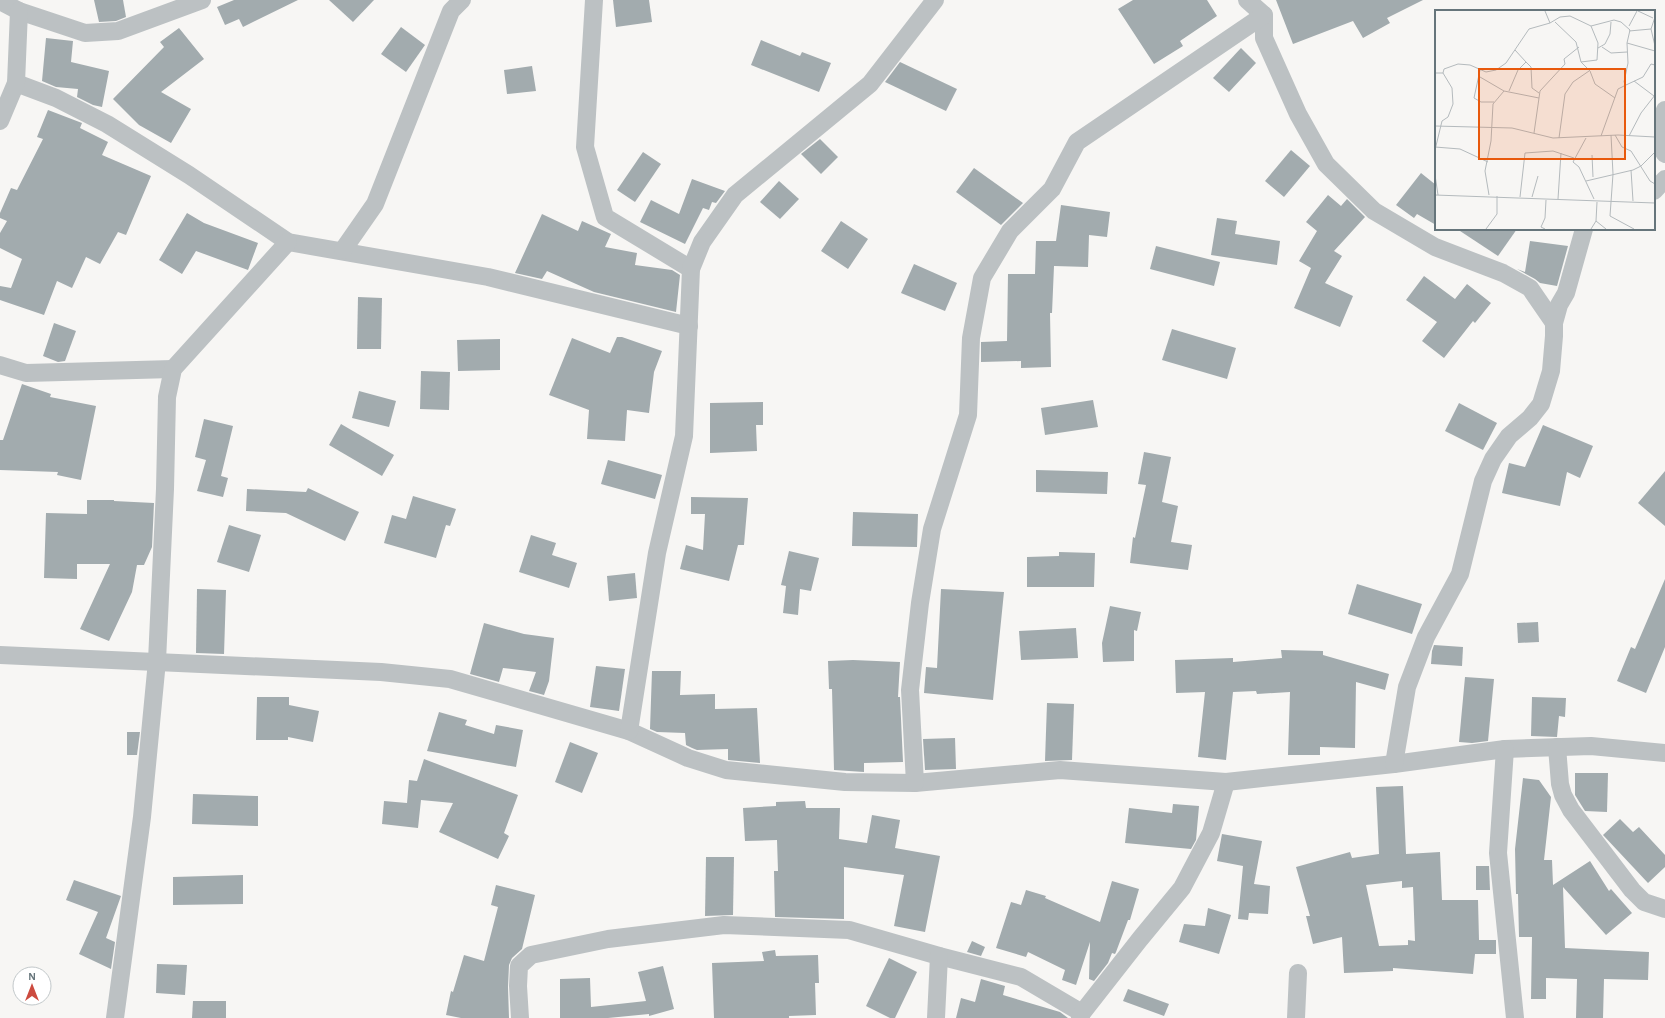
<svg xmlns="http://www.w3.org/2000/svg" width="1665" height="1018" viewBox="0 0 1665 1018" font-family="'Alegreya Sans',sans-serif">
  <rect width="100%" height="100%" fill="#f7f6f4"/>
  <g fill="#a2abae" fill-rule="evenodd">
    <path d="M 94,0 L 123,0 L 126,17 L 116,21 L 99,22 Z"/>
    <path d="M 234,0 L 298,0 L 243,27 L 239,19 L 225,25 L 217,7 Z"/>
    <path d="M 329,0 L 374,0 L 353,22 Z"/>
    <path d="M 613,0 L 649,0 L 652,22 L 616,27 Z"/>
    <path d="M 1133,0 L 1207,0 L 1217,16 L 1180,41 L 1183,46 L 1154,64 L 1118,9 Z"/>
    <path d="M 1276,0 L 1423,0 L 1387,18 L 1390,23 L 1363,38 L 1353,21 L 1293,44 Z"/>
    <path d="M 401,27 L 425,45 L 406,72 L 381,54 Z"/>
    <path d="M 179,28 L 204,59 L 161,92 L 191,109 L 171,143 L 139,125 L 113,99 L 164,47 L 160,42 Z"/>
    <path d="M 46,38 L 73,41 L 71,62 L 109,71 L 102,107 L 93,105 L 77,97 L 78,89 L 56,87 L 42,81 Z"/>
    <path d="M 761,40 L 800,56 L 802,52 L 831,63 L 819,92 L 751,65 Z"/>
    <path d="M 1241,48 L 1256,63 L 1229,92 L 1213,78 Z"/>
    <path d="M 900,62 L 957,89 L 946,111 L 885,82 Z"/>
    <path d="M 532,66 L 536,91 L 507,94 L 504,70 Z"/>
    <path d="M 48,110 L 82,123 L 80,128 L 108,142 L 102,155 L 151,176 L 126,235 L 118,232 L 100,264 L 86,257 L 72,288 L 57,281 L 44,315 L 0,300 L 0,286 L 11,288 L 22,259 L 0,248 L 0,233 L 7,221 L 0,218 L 0,213 L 11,188 L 17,190 L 43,139 L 37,137 Z"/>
    <path d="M 820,139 L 838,157 L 821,174 L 801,154 Z"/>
    <path d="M 1291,150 L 1310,166 L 1284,197 L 1265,181 Z"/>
    <path d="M 643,152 L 661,164 L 635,202 L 617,190 Z"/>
    <path d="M 974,168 L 1023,203 L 1001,225 L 956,192 Z"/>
    <path d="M 1421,173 L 1436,185 L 1436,225 L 1417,214 L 1414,218 L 1396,205 Z"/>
    <path d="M 692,179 L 725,191 L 716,203 L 712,202 L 709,210 L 703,208 L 685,244 L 640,222 L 651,200 L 679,214 Z"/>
    <path d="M 779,181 L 799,199 L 780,219 L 760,202 Z"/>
    <path d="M 1328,195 L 1341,206 L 1347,199 L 1365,217 L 1334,251 L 1342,256 L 1325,283 L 1353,296 L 1340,327 L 1294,308 L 1311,268 L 1299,261 L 1317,231 L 1306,222 Z"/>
    <path d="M 1061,205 L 1110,212 L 1107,237 L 1089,235 L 1088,267 L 1054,266 L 1052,313 L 1050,313 L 1051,367 L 1021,368 L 1021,361 L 981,362 L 981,342 L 1007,341 L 1008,274 L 1035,274 L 1036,241 L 1056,241 Z"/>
    <path d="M 187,213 L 204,223 L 258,243 L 248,270 L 196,251 L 182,274 L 159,260 Z"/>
    <path d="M 542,214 L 578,231 L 582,221 L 611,234 L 605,247 L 637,253 L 635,265 L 672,270 L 680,275 L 676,312 L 594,292 L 547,271 L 542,279 L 515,273 Z"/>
    <path d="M 1217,218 L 1237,221 L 1235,234 L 1280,241 L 1277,265 L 1211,255 Z"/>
    <path d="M 841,221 L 868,239 L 848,269 L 821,251 Z"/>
    <path d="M 1457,229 L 1517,229 L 1498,256 Z"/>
    <path d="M 1530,241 L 1568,246 L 1557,286 L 1540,283 L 1535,279 L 1517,269 L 1525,272 Z"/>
    <path d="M 1156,246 L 1220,262 L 1214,286 L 1150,269 Z"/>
    <path d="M 914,264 L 957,283 L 945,311 L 901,293 Z"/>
    <path d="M 1424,276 L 1455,299 L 1467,284 L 1491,303 L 1475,323 L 1473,321 L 1444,358 L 1422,341 L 1437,322 L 1406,300 Z"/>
    <path d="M 358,297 L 382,298 L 381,349 L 357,349 Z"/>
    <path d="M 54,323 L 76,331 L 65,361 L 58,362 L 43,356 Z"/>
    <path d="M 1172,329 L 1236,348 L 1227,379 L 1162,360 Z"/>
    <path d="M 617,337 L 622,337 L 662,351 L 654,372 L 649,413 L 627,410 L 625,441 L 587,439 L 589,410 L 549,395 L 572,338 L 610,353 Z"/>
    <path d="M 500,339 L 500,370 L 458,371 L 457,340 Z"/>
    <path d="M 421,371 L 450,372 L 449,410 L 420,409 Z"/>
    <path d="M 22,384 L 51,394 L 50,397 L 96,406 L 81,480 L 57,475 L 58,472 L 0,470 L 0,440 L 3,440 Z"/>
    <path d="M 359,391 L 396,401 L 389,427 L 352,418 Z"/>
    <path d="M 1093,400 L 1098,427 L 1045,435 L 1041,408 Z"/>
    <path d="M 763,402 L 763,425 L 756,425 L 757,451 L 710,453 L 710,403 Z"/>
    <path d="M 1459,403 L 1497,423 L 1483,450 L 1445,431 Z"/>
    <path d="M 204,419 L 233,426 L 221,476 L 228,478 L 223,497 L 197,491 L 206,460 L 195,457 Z"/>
    <path d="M 341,424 L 394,455 L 382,476 L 329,445 Z"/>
    <path d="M 1543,425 L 1593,446 L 1580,478 L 1567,472 L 1560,506 L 1502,493 L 1509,463 L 1525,467 Z"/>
    <path d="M 1144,452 L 1171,457 L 1162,502 L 1178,506 L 1171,542 L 1192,545 L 1188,570 L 1130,563 L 1133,537 L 1135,538 L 1146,485 L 1138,484 Z"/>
    <path d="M 608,460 L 662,475 L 655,499 L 601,484 Z"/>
    <path d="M 1036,470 L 1108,472 L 1107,494 L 1036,492 Z"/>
    <path d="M 1665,471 L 1665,526 L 1638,503 Z"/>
    <path d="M 308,488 L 359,512 L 345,541 L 286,513 L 246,511 L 247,489 L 306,492 Z"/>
    <path d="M 413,496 L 456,509 L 450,526 L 446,525 L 436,558 L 384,543 L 392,515 L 406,519 Z"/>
    <path d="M 691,497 L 748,498 L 744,545 L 738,545 L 729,581 L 680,569 L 686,545 L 703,550 L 705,514 L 691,514 Z"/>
    <path d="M 87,500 L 114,500 L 114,501 L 154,503 L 152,547 L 144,565 L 137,565 L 132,592 L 109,641 L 80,629 L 110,564 L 77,564 L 77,579 L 44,578 L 46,513 L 87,514 Z"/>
    <path d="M 853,512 L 918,514 L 917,547 L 852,546 Z"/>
    <path d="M 229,525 L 261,535 L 249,572 L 217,562 Z"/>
    <path d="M 531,535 L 556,543 L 552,555 L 577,563 L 569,588 L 519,572 Z"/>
    <path d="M 789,551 L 819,558 L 811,591 L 800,589 L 798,615 L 783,613 L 786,586 L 781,585 Z"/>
    <path d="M 1059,552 L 1095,553 L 1094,587 L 1027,587 L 1027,557 L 1059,556 Z"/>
    <path d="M 635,573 L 637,598 L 609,601 L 607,576 Z"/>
    <path d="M 1665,579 L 1665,647 L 1646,693 L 1617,681 L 1631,647 L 1635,649 Z"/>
    <path d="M 1357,584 L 1422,604 L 1412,634 L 1348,614 Z"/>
    <path d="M 197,589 L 226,590 L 224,654 L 196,653 Z"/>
    <path d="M 941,589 L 1004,592 L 993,700 L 924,693 L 926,667 L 937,668 Z"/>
    <path d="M 1110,606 L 1141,612 L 1137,631 L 1134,630 L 1134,661 L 1103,662 L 1102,643 Z"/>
    <path d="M 1538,622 L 1539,642 L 1518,643 L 1517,623 Z"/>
    <path d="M 484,623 L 524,634 L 554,638 L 549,681 L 544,695 L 529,691 L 536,672 L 503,668 L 499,682 L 470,674 Z"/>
    <path d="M 1076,628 L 1078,658 L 1021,660 L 1019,631 Z"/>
    <path d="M 1434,645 L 1463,647 L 1462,666 L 1431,664 L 1432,651 Z"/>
    <path d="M 1281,650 L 1323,651 L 1323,655 L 1389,674 L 1385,690 L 1356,682 L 1355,748 L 1320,747 L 1320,755 L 1288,755 L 1290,692 L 1257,694 L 1256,691 L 1233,692 L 1226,760 L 1198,757 L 1205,692 L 1176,693 L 1175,660 L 1233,658 L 1233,662 L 1282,658 Z"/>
    <path d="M 853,660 L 900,662 L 898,697 L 900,697 L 903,762 L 864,763 L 864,772 L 834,770 L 832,689 L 829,689 L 828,661 Z"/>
    <path d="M 596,666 L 625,669 L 619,711 L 590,707 Z"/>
    <path d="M 652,671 L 681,671 L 680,695 L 715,694 L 715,709 L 757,708 L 760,763 L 728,760 L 728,749 L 697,750 L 692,748 L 686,745 L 685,733 L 657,732 L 650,729 Z"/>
    <path d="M 1465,677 L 1494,679 L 1488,741 L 1472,743 L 1459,742 Z"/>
    <path d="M 257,697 L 289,697 L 289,705 L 319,711 L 313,742 L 288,737 L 288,740 L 256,740 Z"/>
    <path d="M 1532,697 L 1566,698 L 1565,717 L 1559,716 L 1557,737 L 1531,736 Z"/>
    <path d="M 1047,703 L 1074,704 L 1072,760 L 1045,761 Z"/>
    <path d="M 439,712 L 467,720 L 465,725 L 494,734 L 496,725 L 523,730 L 516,767 L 427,751 Z"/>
    <path d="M 127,732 L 140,732 L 137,755 L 127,755 Z"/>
    <path d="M 955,738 L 956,769 L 925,770 L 923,739 Z"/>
    <path d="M 570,742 L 598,753 L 582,793 L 555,782 Z"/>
    <path d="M 424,759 L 518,795 L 504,833 L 509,836 L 498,859 L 439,832 L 453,803 L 421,800 L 418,828 L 382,824 L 384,801 L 407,803 L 409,780 L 417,781 Z"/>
    <path d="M 1575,773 L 1608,773 L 1607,812 L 1585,811 L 1575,795 Z"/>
    <path d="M 1523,778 L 1539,780 L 1551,797 L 1544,860 L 1552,860 L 1553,885 L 1590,861 L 1609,891 L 1611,889 L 1632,913 L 1606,935 L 1563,887 L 1565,948 L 1649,952 L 1648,980 L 1604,979 L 1603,1018 L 1576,1018 L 1577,979 L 1546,978 L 1546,999 L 1531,999 L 1532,937 L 1519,937 L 1518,894 L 1516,894 L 1515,849 Z"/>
    <path d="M 1403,786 L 1406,854 L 1440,852 L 1442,900 L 1478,900 L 1479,940 L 1496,940 L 1496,954 L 1475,954 L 1473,974 L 1393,968 L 1393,971 L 1344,973 L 1342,937 L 1313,944 L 1306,916 L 1310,916 L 1296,867 L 1350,852 L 1352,858 L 1379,854 L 1376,787 ZM 1402,881 L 1402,888 L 1413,887 L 1415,941 L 1408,940 L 1408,945 L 1379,946 L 1366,885 Z"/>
    <path d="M 193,794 L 258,796 L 258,826 L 192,824 Z"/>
    <path d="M 805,801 L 806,808 L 840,808 L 839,839 L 867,843 L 872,815 L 900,820 L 895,848 L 940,856 L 925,932 L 894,926 L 904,875 L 844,867 L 844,919 L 775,917 L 774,871 L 778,871 L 777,840 L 745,841 L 743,808 L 776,806 L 776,802 Z"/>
    <path d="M 1173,804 L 1199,806 L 1196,840 L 1191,849 L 1125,843 L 1129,808 L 1172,813 Z"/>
    <path d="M 1620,819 L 1633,832 L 1639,827 L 1665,855 L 1665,867 L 1648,883 L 1603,835 Z"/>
    <path d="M 1222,834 L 1262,841 L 1254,884 L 1270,886 L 1268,914 L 1249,913 L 1248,920 L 1238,919 L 1243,866 L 1217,861 Z"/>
    <path d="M 706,857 L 734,857 L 733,915 L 705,916 Z"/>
    <path d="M 1476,866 L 1489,866 L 1490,890 L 1476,890 Z"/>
    <path d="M 243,875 L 243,904 L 173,905 L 173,877 Z"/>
    <path d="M 74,880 L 121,896 L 106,938 L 115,942 L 111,969 L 79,954 L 98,912 L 66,900 Z"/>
    <path d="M 1112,881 L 1139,889 L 1130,920 L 1128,920 L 1116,952 L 1115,954 L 1112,953 L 1108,963 L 1094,981 L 1089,979 L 1090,942 L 1076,985 L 1062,980 L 1065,970 L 1028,952 L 1026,957 L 996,948 L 1011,902 L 1021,905 L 1026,890 L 1046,896 L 1045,898 L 1100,922 Z"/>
    <path d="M 496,885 L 535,895 L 522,949 L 512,958 L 509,965 L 508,987 L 509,1018 L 461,1018 L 446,1015 L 451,991 L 453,992 L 464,955 L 484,961 L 498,907 L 491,905 Z"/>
    <path d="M 1208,908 L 1231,915 L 1219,954 L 1179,942 L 1184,924 L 1205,926 Z"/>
    <path d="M 972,941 L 985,947 L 981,956 L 967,952 Z"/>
    <path d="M 775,950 L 776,956 L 818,955 L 819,983 L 815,983 L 816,1015 L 789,1016 L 789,1018 L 714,1018 L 712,963 L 764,961 L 762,952 Z"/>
    <path d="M 889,958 L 917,972 L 895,1018 L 890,1018 L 866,1006 Z"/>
    <path d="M 157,964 L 187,965 L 185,995 L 156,993 Z"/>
    <path d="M 663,966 L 674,1009 L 649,1016 L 649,1014 L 608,1018 L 560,1018 L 560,979 L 590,978 L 591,1007 L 646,1001 L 638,972 Z"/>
    <path d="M 981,979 L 1005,986 L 1003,995 L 1060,1012 L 1068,1018 L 956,1018 L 961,998 L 975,1002 Z"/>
    <path d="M 1128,989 L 1169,1004 L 1164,1016 L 1123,1001 Z"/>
    <path d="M 193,1001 L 226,1001 L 226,1018 L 192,1018 Z"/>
  </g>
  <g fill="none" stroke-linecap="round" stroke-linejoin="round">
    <g stroke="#bcc1c3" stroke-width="18">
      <path d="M 594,0 L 585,147 L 605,217 L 691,269"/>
      <path d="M 1247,0 L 1264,15 L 1264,38 L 1298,114 L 1326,164 L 1374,211 L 1435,247 L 1503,273 L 1530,288 L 1554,323"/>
      <path d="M 0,1 L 19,11 L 85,33 L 118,31 L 202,0"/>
      <path d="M 16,83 L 56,98 L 107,124 L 189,175 L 288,242 L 488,277 L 689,326"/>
      <path d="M 1665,110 L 1655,138 L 1665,154"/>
      <path d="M 0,121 L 16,83 L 19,11"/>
      <path d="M 1654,191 L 1665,179"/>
      <path d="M 343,250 L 375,204 L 451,11 L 462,0"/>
      <path d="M 0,365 L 26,373 L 173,369"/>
      <path d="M 0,655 L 381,672 L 450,679 L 629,731 L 688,758 L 726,770 L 845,782 L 915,783 L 1060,770 L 1226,782 L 1394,764 L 1505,749 L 1591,746 L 1665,753"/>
      <path d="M 629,731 L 657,553 L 684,436 L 691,269 L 702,242 L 735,195 L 870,84 L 935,0"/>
      <path d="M 1557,747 L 1560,784 L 1563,795 L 1571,810 L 1632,890 L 1644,902 L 1665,909"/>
      <path d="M 1505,749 L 1498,853 L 1515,1018"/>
      <path d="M 1394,764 L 1407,687 L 1426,637 L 1460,574 L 1483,481 L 1493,459 L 1509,436 L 1530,418 L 1541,404 L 1551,371 L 1554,336 L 1554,323 L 1559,305 L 1566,293 L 1584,229"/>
      <path d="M 915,783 L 910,690 L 920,603 L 932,529 L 968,415 L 971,338 L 982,278 L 1010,231 L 1052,189 L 1077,142 L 1264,15"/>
      <path d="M 115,1018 L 142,817 L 157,661 L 165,489 L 167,397 L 173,369 L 288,242"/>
      <path d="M 520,1018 L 518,986 L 519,966 L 531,955 L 608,939 L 724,925 L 849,930 L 939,956 L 1021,977 L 1082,1013"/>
      <path d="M 936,1018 L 939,956"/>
      <path d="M 1080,1018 L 1082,1013 L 1140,939 L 1182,888 L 1211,833 L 1226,782"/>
      <path d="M 1296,1018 L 1298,973"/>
    </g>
  </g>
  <g transform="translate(1435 10)">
    <rect width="220" height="220" fill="#f7f6f4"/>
    <path fill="none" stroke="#b4babd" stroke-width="1" d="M 110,1 L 115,13 L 125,7 L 135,6 L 156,16 L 163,33 L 162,50 L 146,52M 203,1 L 218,8M 220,7 L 216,19 L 220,36M 120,12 L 141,32 L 146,52 L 155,61 L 160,74 L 180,88M 156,16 L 179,10 L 186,12 L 195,20 L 192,33M 194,16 L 202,1M 194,21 L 216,19M 167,37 L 176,43 L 192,42M 163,38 L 170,34 L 175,24 L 176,12M 91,52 L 96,57 L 97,78 L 104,83M 45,60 L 39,88 L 46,92 L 59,92M 0,63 L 8,63 L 9,59 L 23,54 L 35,55 L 51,62 L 61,60 L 71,53 L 94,19 L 115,13M 45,67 L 69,81 L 104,88M 199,71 L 219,86M 191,75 L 208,67 L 216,54 L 220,55M 74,81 L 83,60 L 91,52 L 80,40M 0,116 L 77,118 L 118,128 L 183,125 L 220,127M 99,123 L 105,81 L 130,54 L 129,49 L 144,37M 176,125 L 178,164 L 175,206 L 199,219M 180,125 L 187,137 L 196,141 L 215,171 L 220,174M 166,126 L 183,79 L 191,75 L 189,72 L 193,53 L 192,33 L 220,41M 194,126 L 206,103 L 220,85M 124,128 L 130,84 L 138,72 L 154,61M 151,128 L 138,152 L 144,157 L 159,189M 0,137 L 25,139 L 53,152M 0,140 L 7,111 L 13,107 L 18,94 L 17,78 L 8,63M 157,145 L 158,167M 196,160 L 198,191M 0,165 L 3,185M 151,171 L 198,160 L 206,156 L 220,142M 0,185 L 220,193M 54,185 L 50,161 L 56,131 L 58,94 L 69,81M 85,187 L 90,143 L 118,141 L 139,148M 97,187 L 103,166M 123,189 L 126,143M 161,211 L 171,219M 51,219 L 62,204 L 62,186M 110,219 L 106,217 L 110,208 L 111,190M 156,219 L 161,211 L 162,192"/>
    <path fill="#e8590c" fill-opacity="0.15" stroke="#e8590c" stroke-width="2" d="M 44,59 L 190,59 L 190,149 L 44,149 Z"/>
    <rect width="220" height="220" fill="none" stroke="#66757b" stroke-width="2"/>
  </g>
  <g transform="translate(32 986)"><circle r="19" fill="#ffffff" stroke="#c2c8ca"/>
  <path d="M0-3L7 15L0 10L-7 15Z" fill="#cc4b3f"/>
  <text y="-6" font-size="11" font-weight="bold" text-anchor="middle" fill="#66757b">N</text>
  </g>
</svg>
